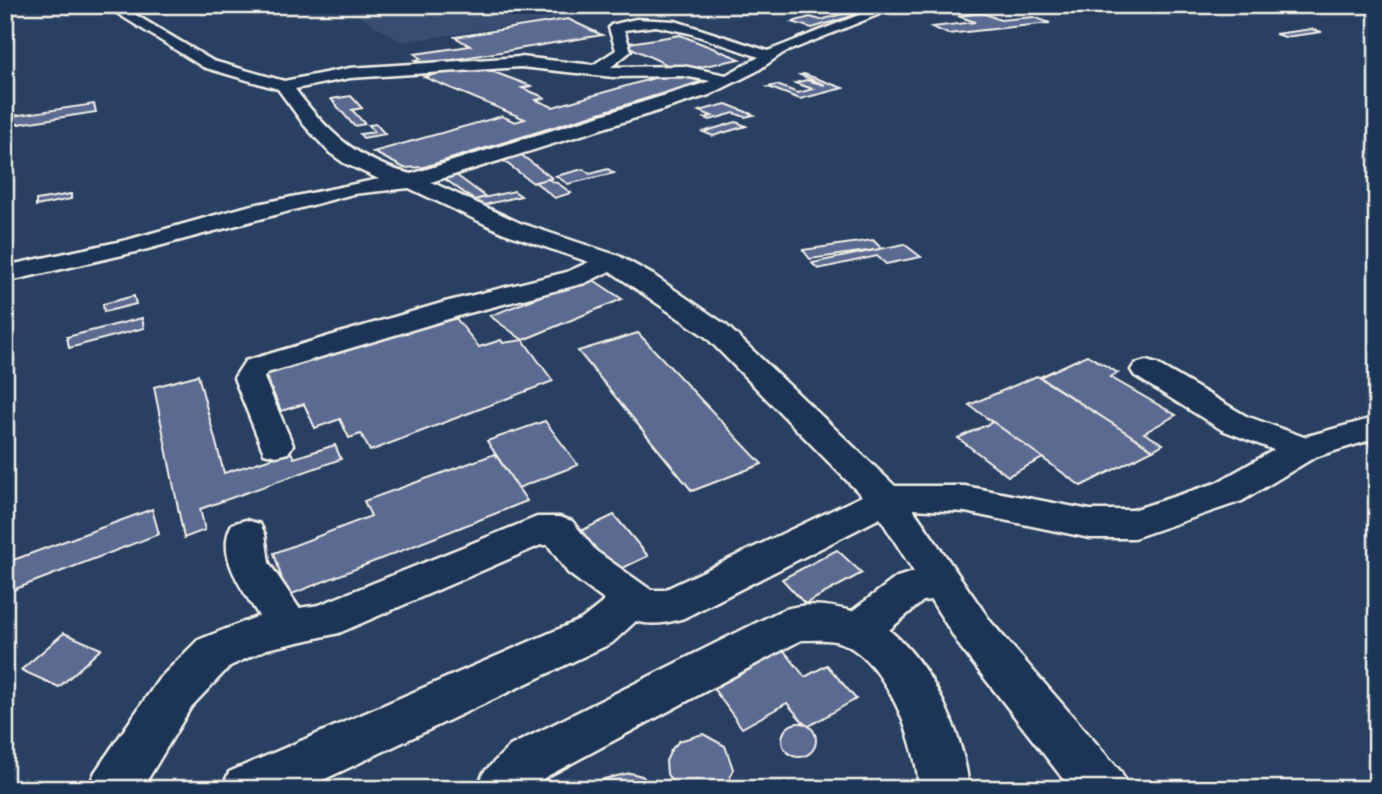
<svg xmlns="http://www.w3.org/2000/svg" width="1382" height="794" viewBox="0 0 1382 794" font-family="'Architects Daughter',sans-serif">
  <rect width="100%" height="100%" fill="#294063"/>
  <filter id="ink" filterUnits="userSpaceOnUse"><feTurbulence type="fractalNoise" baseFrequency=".0143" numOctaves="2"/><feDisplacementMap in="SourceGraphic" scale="14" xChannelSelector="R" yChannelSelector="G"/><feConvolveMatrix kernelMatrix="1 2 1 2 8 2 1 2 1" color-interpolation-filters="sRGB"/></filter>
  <g filter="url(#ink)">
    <path fill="#384d71" d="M 341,5 L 650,5 L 402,42 Z"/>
    <g fill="#5a6a91" stroke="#f4f1e8" stroke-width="2">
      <path d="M 845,13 L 856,15 L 812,28 L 792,22 L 810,17 L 821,20 Z"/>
      <path d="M 983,13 L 1000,20 L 1033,17 L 1050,23 L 948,34 L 932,27 L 975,22 L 958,16 Z"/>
      <path d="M 568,19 L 602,35 L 421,65 L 415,60 L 421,59 L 415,54 L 470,46 L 455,37 Z"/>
      <path d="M 1312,29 L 1322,32 L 1285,37 L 1275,34 Z"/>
      <path d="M 680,35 L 740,59 L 680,71 L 623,44 Z"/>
      <path d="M 475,65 L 531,86 L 522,88 L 539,95 L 544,98 L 536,100 L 553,107 L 675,72 L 703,81 L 424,167 L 404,168 L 373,152 L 502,116 L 515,122 L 525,119 L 424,77 Z"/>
      <path d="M 804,74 L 843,88 L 800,99 L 768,87 L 777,85 L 798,93 L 813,89 L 795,83 L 806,80 L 825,85 L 800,75 Z"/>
      <path d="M 351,96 L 362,108 L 352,110 L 365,124 L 354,126 L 331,99 Z"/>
      <path d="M 94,104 L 96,112 L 5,126 L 5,117 Z"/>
      <path d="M 726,104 L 754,115 L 745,117 L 734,113 L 710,120 L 705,118 L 712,116 L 699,111 Z"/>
      <path d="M 736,122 L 746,126 L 713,136 L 703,132 Z"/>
      <path d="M 376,124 L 385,134 L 363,138 L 360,134 L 375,132 L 369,125 Z"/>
      <path d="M 516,151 L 552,178 L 533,183 L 497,156 Z"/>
      <path d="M 583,169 L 590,174 L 608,169 L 614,173 L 568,184 L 556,176 Z"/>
      <path d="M 456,175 L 486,197 L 474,200 L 445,179 Z"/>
      <path d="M 548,179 L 559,184 L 571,193 L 555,198 L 535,182 Z"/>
      <path d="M 514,191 L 521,196 L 480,206 L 474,200 Z"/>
      <path d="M 71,194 L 71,199 L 36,206 L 36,200 Z"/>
      <path d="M 873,240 L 882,249 L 810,259 L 803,250 Z"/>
      <path d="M 904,244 L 921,257 L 886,264 L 877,256 L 818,269 L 812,263 Z"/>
      <path d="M 589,277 L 622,299 L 523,340 L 490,316 Z"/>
      <path d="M 134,296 L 136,304 L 104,312 L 103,304 Z"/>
      <path d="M 451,312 L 479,347 L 501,340 L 503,343 L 523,340 L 553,381 L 370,451 L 361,434 L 349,438 L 340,419 L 315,428 L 304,404 L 281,411 L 262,367 Z"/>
      <path d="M 142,318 L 144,328 L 69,348 L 67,337 Z"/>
      <path d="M 638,333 L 762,464 L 692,491 L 578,351 Z"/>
      <path d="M 1087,355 L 1118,373 L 1110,377 L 1176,415 L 1144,433 L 1163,444 L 1153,450 L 1040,377 Z"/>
      <path d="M 198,375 L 224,473 L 291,452 L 294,458 L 335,445 L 341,459 L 200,509 L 205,530 L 184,538 L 154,387 Z"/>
      <path d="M 1037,376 L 1135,438 L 1153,450 L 1081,486 L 969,405 Z"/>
      <path d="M 545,421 L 578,465 L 518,488 L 487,441 Z"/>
      <path d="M 993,422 L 1043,458 L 1008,476 L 958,438 Z"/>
      <path d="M 495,454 L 527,501 L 287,596 L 274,553 L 371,516 L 364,501 Z"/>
      <path d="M 152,509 L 159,534 L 5,593 L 5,563 Z"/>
      <path d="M 614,515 L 648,556 L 604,577 L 572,535 Z"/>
      <path d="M 837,550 L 862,573 L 805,604 L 782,579 Z"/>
      <path d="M 64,633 L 101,649 L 59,687 L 21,670 Z"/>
      <path d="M 778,643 L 805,677 L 827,665 L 856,699 L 807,727 L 787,703 L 742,728 L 708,681 Z"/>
      <circle cx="799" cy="740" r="17"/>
      <path d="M 703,734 L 725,746 L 733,769 L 729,781 L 722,789 L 677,789 L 667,774 L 666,761 L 671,750 L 679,741 Z"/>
      <path d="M 630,773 L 642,776 L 654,789 L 595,789 L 604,779 Z"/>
    </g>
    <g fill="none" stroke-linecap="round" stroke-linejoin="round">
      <defs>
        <path id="minor" d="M 104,5 L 119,5 L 213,61 L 284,81 L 350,68 L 521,57 L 593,65 L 616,50 L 609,28 L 611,25 L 636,19 L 675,21 L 768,51 L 884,5 L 902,5 L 783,53 L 757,71 L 709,95 L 431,182 L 520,223 L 619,256 L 653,275 L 726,325 L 895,486 L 965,486 L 1090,510 L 1133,510 L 1216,483 L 1274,450 L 1222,430 L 1135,376 L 1131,370 L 1135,364 L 1146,361 L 1157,364 L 1246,416 L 1304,437 L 1377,417 L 1377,438 L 1315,457 L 1242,501 L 1134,538 L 1090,538 L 965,512 L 913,509 L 991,622 L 1121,772 L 1128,789 L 1071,789 L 961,648 L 931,600 L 923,601 L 889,630 C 932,665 964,734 969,789 L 919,789 C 917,744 888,664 844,644 C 831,638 815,640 801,640 L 544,778 L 535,789 L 477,789 L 484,772 L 510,746 L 780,611 C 805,602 827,605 852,611 L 897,577 L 914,572 L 880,518 L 684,618 C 668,623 652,626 636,621 L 612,643 L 304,789 L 222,789 L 229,772 L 582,619 L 602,603 L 604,600 L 568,573 L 548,545 L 541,545 L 339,633 L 267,649 L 230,666 L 191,707 L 142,789 L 88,789 L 95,772 L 159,679 L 198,640 L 259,616 C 243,590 215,555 232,524 L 246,520 L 260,524 L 265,534 L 269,563 L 299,608 L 319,605 L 537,517 L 559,517 L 572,521 L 596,551 L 651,590 L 664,590 L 862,496 L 706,337 L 610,271 L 585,283 L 465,314 L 267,373 L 264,378 L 293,445 L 288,453 L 276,456 L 264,453 L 234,378 L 245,361 L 445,302 L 567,272 L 589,262 L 504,233 L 409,188 L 353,194 L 140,251 L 5,282 L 5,266 L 127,240 L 248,206 L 379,179 L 344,163 L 330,153 L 305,126 L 278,89 L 203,67 ZM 656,26 L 689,33 L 759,57 L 726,75 L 683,66 L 611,67 L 631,51 L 624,30 ZM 521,67 L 613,77 L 683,76 L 711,81 L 411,174 C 358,161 327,132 295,89 L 350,78 Z"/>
      </defs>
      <use href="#minor" stroke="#f4f1e8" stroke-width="5"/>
      <use href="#minor" fill="#1d3557" fill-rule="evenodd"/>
    </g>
  </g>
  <rect width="1382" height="794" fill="none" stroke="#1d3557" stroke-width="28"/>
  <rect x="14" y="14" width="1354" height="766" fill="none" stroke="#f4f1e8" stroke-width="2.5" filter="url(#ink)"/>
</svg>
